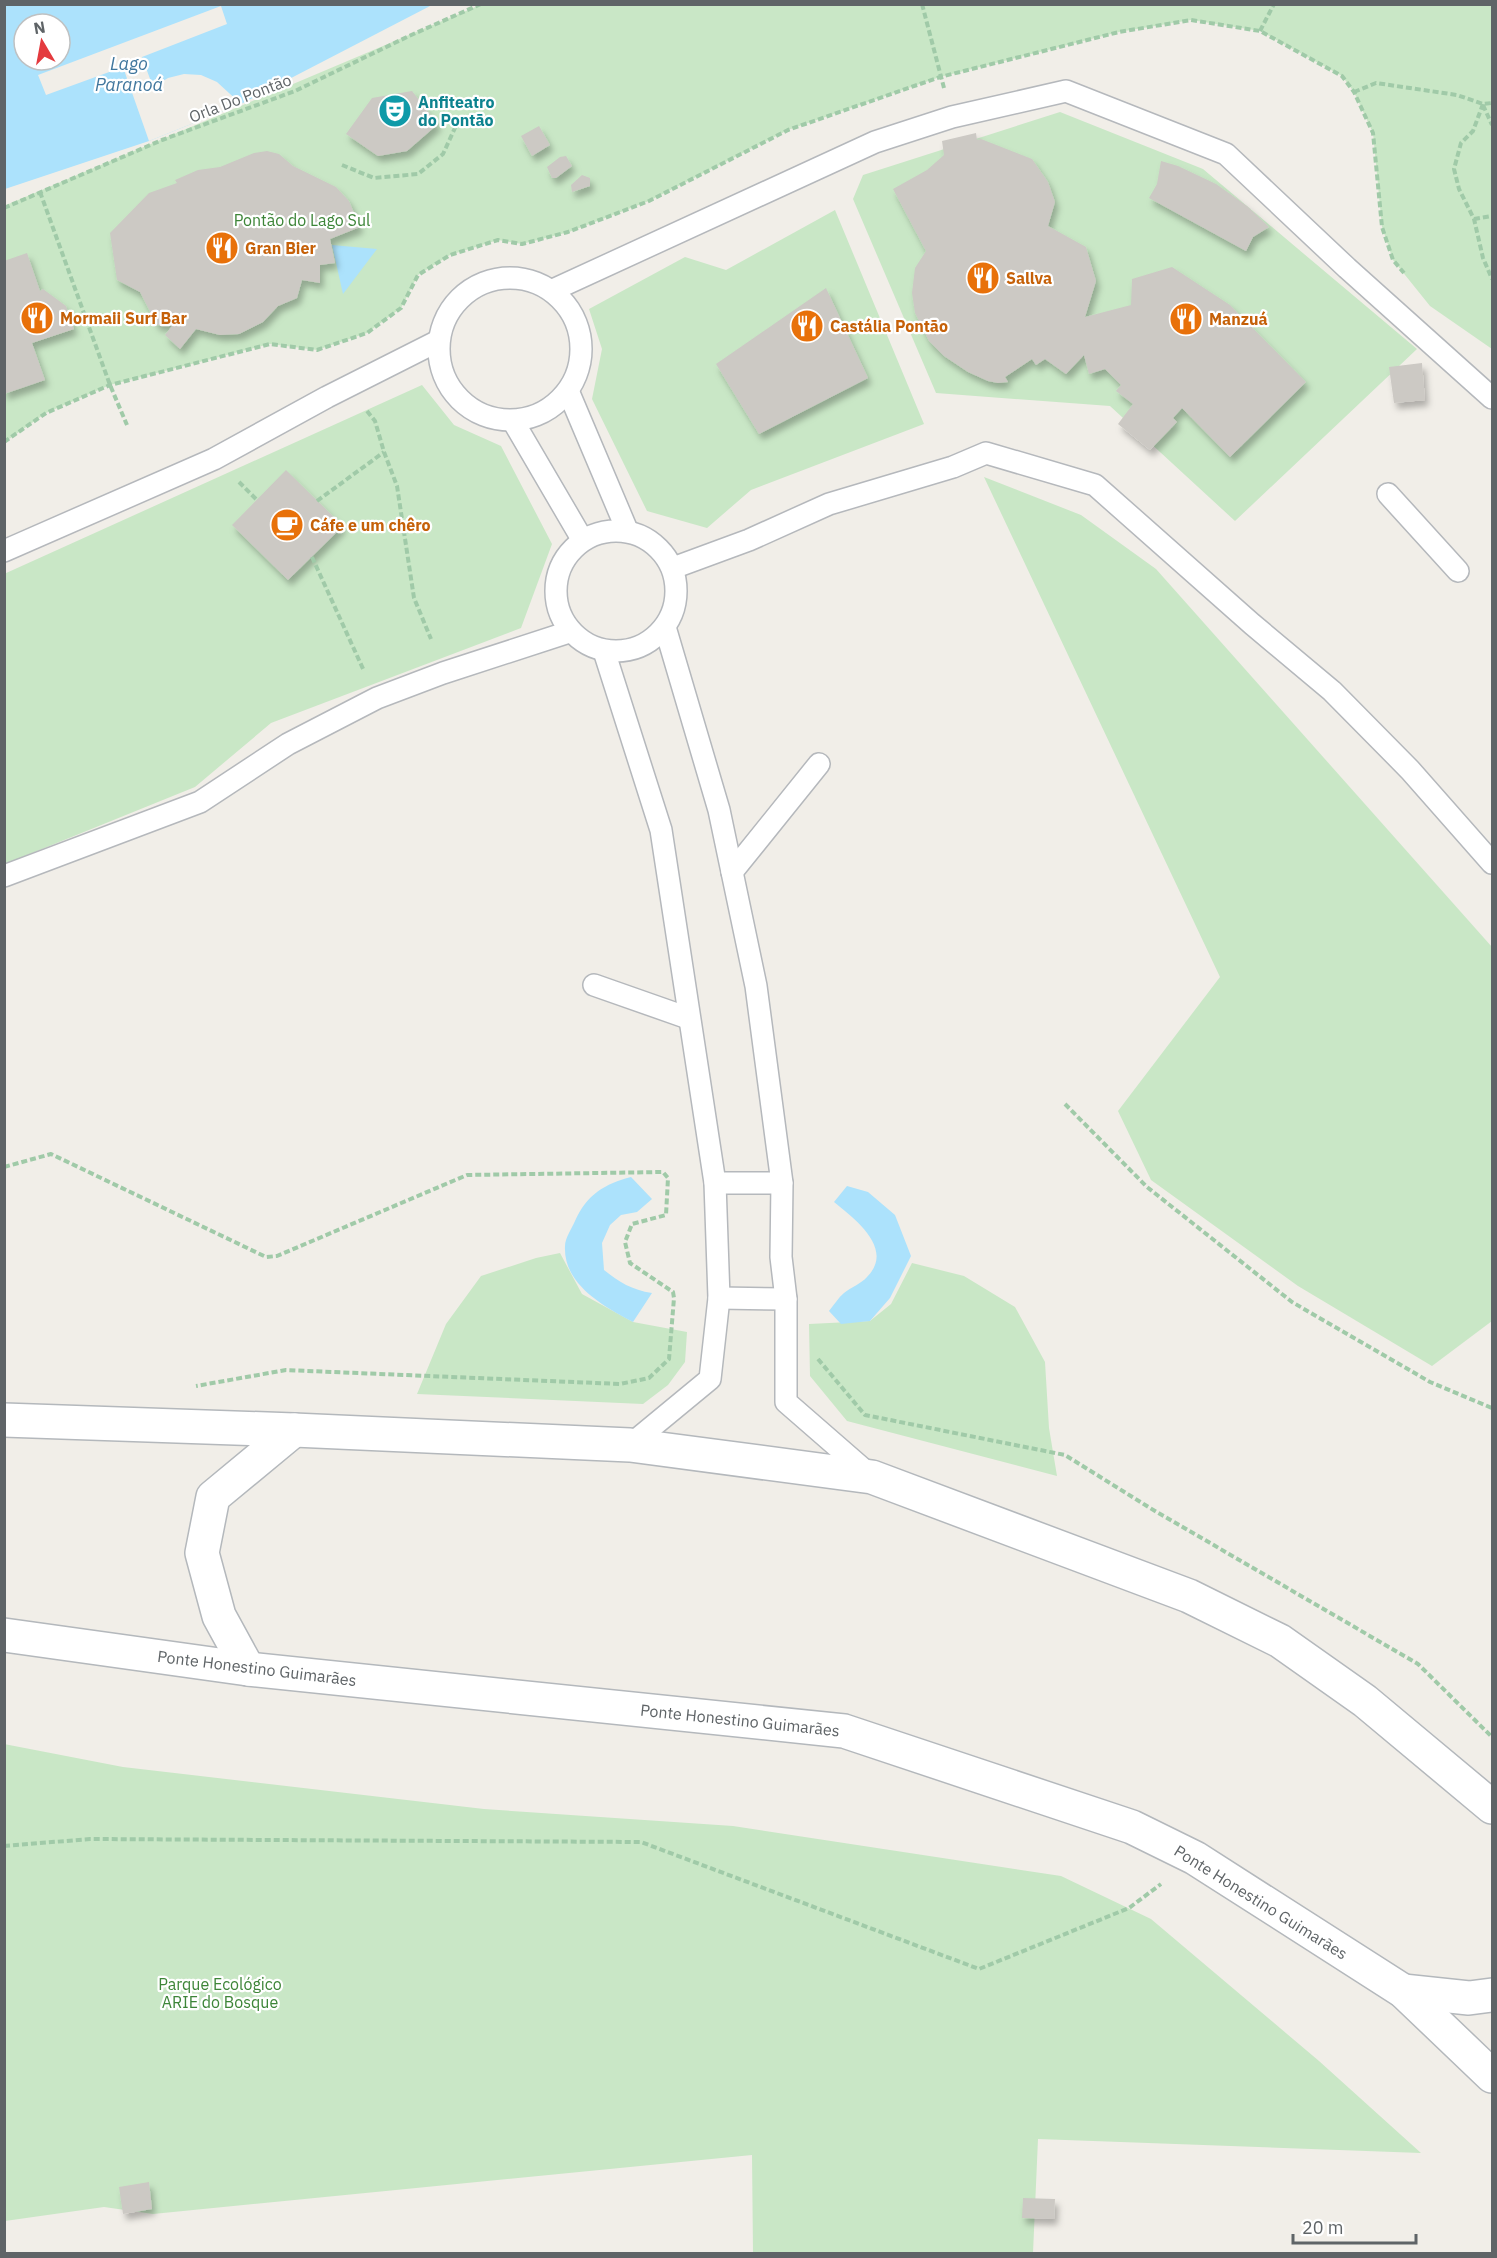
<svg xmlns="http://www.w3.org/2000/svg" width="1497" height="2258" viewBox="0 0 1497 2258" font-family="'IBM Plex Sans',sans-serif">
  <defs>
    <filter id="shadow"><feDropShadow dx="3.5" dy="6" stdDeviation="3" flood-color="#0004"/></filter>
  </defs>
  <rect width="100%" height="100%" fill="#f1eee8"/>
  <g fill="#c9e7c6">
    <path d="M 480,5 L 1492,5 L 1492,349 L 1430,306 L 1393,260 L 1382,227 L 1373,133 L 1354,92 L 1342,76 L 1260,31 L 1191,20 L 1119,32 L 940,77 L 788,130 L 649,201 L 569,232 L 522,244 L 498,240 L 450,255 L 418,275 L 401,308 L 367,333 L 317,350 L 270,344 L 110,385 L 46,413 L 5,442 L 4,206 Z"/>
    <path d="M 1060,112 L 1203,169 L 1417,349 L 1235,521 L 1110,406 L 936,393 L 853,199 L 863,175 Z"/>
    <path d="M 835,210 L 924,424 L 751,490 L 707,528 L 647,511 L 592,399 L 602,349 L 589,309 L 685,257 L 726,270 Z"/>
    <path d="M 422,385 L 454,425 L 501,446 L 552,544 L 521,628 L 271,723 L 195,787 L 5,864 L 4,574 Z"/>
    <path d="M 984,477 L 1081,515 L 1156,569 L 1492,947 L 1492,1321 L 1432,1366 L 1298,1286 L 1151,1180 L 1118,1111 L 1220,977 Z"/>
    <path d="M 560,1253 L 582,1294 L 633,1322 L 687,1332 L 685,1362 L 668,1385 L 643,1404 L 417,1394 L 446,1324 L 481,1276 L 536,1258 Z"/>
    <path d="M 912,1263 L 964,1276 L 1015,1307 L 1045,1362 L 1049,1428 L 1057,1476 L 847,1421 L 810,1376 L 809,1324 L 870,1321 L 891,1304 Z"/>
    <path d="M 4,1744 L 123,1767 L 484,1809 L 733,1826 L 1061,1876 L 1151,1919 L 1319,2061 L 1421,2153 L 1038,2139 L 1033,2253 L 753,2253 L 752,2155 L 153,2214 L 104,2207 L 5,2221 Z"/>
  </g>
  <g fill="#ace2fc" fill-rule="evenodd">
    <path d="M 4,5 L 432,5 L 241,104 L 149,141 L 5,189 ZM 24,24 L 60,24 L 60,60 L 24,60 Z"/>
    <path d="M 332,245 L 377,249 L 343,294 Z"/>
    <path d="M 631,1177 L 652,1199 L 637,1212 L 621,1215 L 610,1225 L 602,1243 L 604,1270 C 619,1282 632,1290 652,1293 L 633,1322 C 605,1307 563,1285 565,1246 C 565,1238 572,1228 575,1221 C 587,1194 605,1184 631,1177 Z"/>
    <path d="M 847,1186 L 868,1192 L 895,1215 L 911,1256 L 890,1298 L 870,1321 L 841,1324 L 829,1311 C 834,1305 838,1298 844,1293 C 851,1287 861,1284 867,1277 C 895,1249 855,1219 834,1202 Z"/>
  </g>
  <path fill="#f1eee8" d="M 221,6 L 227,24 L 142,57 L 153,87 L 168,78 L 184,74 L 201,75 L 217,82 L 241,104 L 149,141 L 123,67 L 46,95 L 38,75 Z"/>
  <g fill="#ccc9c4" filter="url(#shadow)">
    <path d="M 412,91 L 438,124 L 407,151 L 378,156 L 346,134 L 372,98 Z"/>
    <path d="M 539,126 L 550,145 L 532,156 L 521,136 Z"/>
    <path d="M 976,133 L 977,140 L 981,139 L 1032,159 L 1048,182 L 1055,202 L 1048,226 L 1086,247 L 1096,281 L 1085,317 L 1131,305 L 1132,279 L 1172,267 L 1230,305 L 1306,382 L 1230,457 L 1182,408 L 1173,418 L 1177,422 L 1150,450 L 1118,424 L 1133,404 L 1116,391 L 1121,385 L 1105,369 L 1089,374 L 1084,355 L 1066,374 L 1045,359 L 1036,365 L 1032,359 L 1005,377 L 1008,382 L 998,383 L 988,381 L 968,372 L 944,356 L 929,341 L 915,313 L 912,293 L 915,268 L 926,251 L 893,189 L 927,170 L 944,155 L 942,141 Z"/>
    <path d="M 267,151 L 279,154 L 293,166 L 336,187 L 349,201 L 360,227 L 330,239 L 335,263 L 320,265 L 320,283 L 302,280 L 297,298 L 278,306 L 263,322 L 239,334 L 220,335 L 196,329 L 180,349 L 165,335 L 172,326 L 157,325 L 140,292 L 117,280 L 110,233 L 149,193 L 177,183 L 175,180 L 198,170 L 220,167 L 254,153 Z"/>
    <path d="M 566,156 L 572,166 L 556,178 L 552,178 L 547,167 L 560,157 Z"/>
    <path d="M 1161,161 L 1178,166 L 1216,184 L 1247,206 L 1269,227 L 1253,237 L 1246,251 L 1149,198 L 1157,184 Z"/>
    <path d="M 582,175 L 590,178 L 590,186 L 572,192 L 571,185 Z"/>
    <path d="M 27,253 L 40,291 L 43,289 L 66,306 L 74,329 L 32,343 L 45,380 L 4,394 L 4,261 Z"/>
    <path d="M 826,288 L 868,378 L 759,434 L 716,364 Z"/>
    <path d="M 1422,363 L 1425,400 L 1394,403 L 1389,367 Z"/>
    <path d="M 286,470 L 343,526 L 288,580 L 232,525 Z"/>
    <path d="M 149,2182 L 152,2209 L 123,2214 L 119,2187 Z"/>
    <path d="M 1023,2198 L 1055,2199 L 1054,2219 L 1022,2218 Z"/>
  </g>
  <g fill="none" stroke-linecap="round" stroke-linejoin="round">
    <defs>
      <g id="service">
        <circle cx="510" cy="349" r="71"/>
        <path d="M 553,290 L 875,142 L 952,117 L 1066,91 L 1226,154 L 1347,268 L 1492,398"/>
        <path d="M 569,393 L 627,530"/>
        <path d="M 513,421 L 582,539"/>
        <path d="M 1388,494 L 1458,571"/>
        <circle cx="616" cy="591" r="60"/>
        <path d="M 4,551 L 214,459 L 327,397 L 438,341"/>
        <path d="M 673,568 L 749,540 L 829,504 L 953,467 L 986,453 L 1095,485 L 1252,624 L 1332,691 L 1410,770 L 1492,863"/>
        <path d="M 665,627 L 719,810 L 756,986 L 782,1183 L 781,1257 L 786,1299 L 786,1402 L 871,1476"/>
        <path d="M 604,651 L 661,830 L 715,1183 L 719,1298 L 710,1379 L 630,1445"/>
        <path d="M 732,872 L 819,764"/>
        <path d="M 4,876 L 200,802 L 288,744 L 377,698 L 443,673 L 569,632"/>
        <path d="M 594,985 L 688,1018"/>
        <path d="M 715,1183 L 782,1183"/>
        <path d="M 719,1298 L 786,1299"/>
      </g>
      <g id="secondary">
        <path d="M 4,1420 L 294,1430 L 630,1445 L 872,1477 L 1189,1596 L 1280,1641 L 1365,1701 L 1492,1807"/>
        <path d="M 4,1635 L 248,1669 L 844,1731 L 1132,1827 L 1195,1858 L 1403,1991 L 1492,2076"/>
        <path d="M 248,1669 L 219,1616 L 202,1553 L 213,1497 L 294,1430"/>
        <path d="M 1403,1991 L 1469,1998 L 1492,1995"/>
      </g>
    </defs>
    <use href="#service" stroke="#b5b8bc" stroke-width="24"/>
    <use href="#secondary" stroke="#b4b8bc" stroke-width="36"/>
    <g stroke="#a0caa8" stroke-width="4" stroke-dasharray="6 3" stroke-linecap="butt">
      <path d="M 922,4 L 944,88"/>
      <path d="M 1260,31 L 1274,4"/>
      <path d="M 1354,92 L 1376,83 L 1457,95 L 1483,104 L 1492,103"/>
      <path d="M 1483,104 L 1473,131 L 1461,143 L 1454,169 L 1459,189 L 1474,219 L 1483,258 L 1492,279"/>
      <path d="M 1483,105 L 1492,125"/>
      <path d="M 342,165 L 374,178 L 418,174 L 443,154 L 460,117"/>
      <path d="M 40,192 L 110,385 L 127,425"/>
      <path d="M 4,208 L 162,140 L 295,91 L 409,36 L 481,4"/>
      <path d="M 1474,219 L 1492,216"/>
      <path d="M 367,411 L 375,421 L 384,452 L 397,486 L 414,598 L 431,639"/>
      <path d="M 4,442 L 46,413 L 110,385 L 270,344 L 317,350 L 367,333 L 401,308 L 418,275 L 450,255 L 498,240 L 522,244 L 568,232 L 649,201 L 788,130 L 940,77 L 1119,32 L 1191,20 L 1260,31 L 1342,76 L 1354,92 L 1373,133 L 1382,227 L 1393,260 L 1404,273"/>
      <path d="M 239,482 L 256,499"/>
      <path d="M 317,501 L 384,452"/>
      <path d="M 312,557 L 364,671"/>
      <path d="M 1065,1104 L 1147,1187 L 1292,1302 L 1430,1382 L 1492,1408"/>
      <path d="M 4,1167 L 51,1154 L 266,1257 L 277,1256 L 467,1175 L 663,1172 L 668,1178 L 666,1215 L 632,1224 L 625,1242 L 630,1263 L 673,1292 L 674,1298 L 669,1359 L 649,1378 L 620,1384 L 286,1370 L 196,1386"/>
      <path d="M 818,1359 L 865,1415 L 1065,1455 L 1150,1508 L 1418,1664 L 1492,1737"/>
      <path d="M 4,1846 L 90,1839 L 641,1842 L 979,1969 L 1129,1908 L 1161,1884"/>
    </g>
    <use href="#service" stroke="#fff" stroke-width="21"/>
    <use href="#secondary" stroke="#fff" stroke-width="33"/>
  </g>
  <defs>
    <symbol id="theatre-disc" viewBox="-11 -11 22 22"><circle r="9.5" fill="#0f9aa8" stroke="#fff"/><path d="M-5-5.5Q0-4 5-5.5V0Q5 5 0 6Q-5 5-5 0ZM-3.3-2.5H-1v1.5H-3.3ZM1-2.5H3.3v1.5H1ZM-2.8 1Q0 5.5 2.8 1Z" fill="#fff"/></symbol>
    <symbol id="restaurant-disc" viewBox="-11 -11 22 22"><circle r="9.5" fill="#e8710a" stroke="#fff"/><path d="M-5-6h1v4h1v-4h1v4h1v-4h1v5L-1.5 .5V6h-2V.5L-5-1ZM5-6V6H3V1.5H1.5Q1.5-4 5-6Z" fill="#fff"/></symbol>
    <symbol id="cafe-disc" viewBox="-11 -11 22 22"><circle r="9.5" fill="#e8710a" stroke="#fff"/><path d="M-5.5-4.5H6V0H3Q3 3.5 0 3.5H-2.5Q-5.5 3.5-5.5 0ZM3-3.2v2h1.7v-2ZM-6 4.5H4V6H-6Z" fill="#fff"/></symbol>
  </defs>
  <g fill-rule="evenodd">
    <use href="#theatre-disc" x="376" y="92" width="38" height="38"/>
    <use href="#restaurant-disc" x="203" y="229" width="38" height="38"/>
    <use href="#restaurant-disc" x="964" y="259" width="38" height="38"/>
    <use href="#restaurant-disc" x="18" y="299" width="38" height="38"/>
    <use href="#restaurant-disc" x="1167" y="300" width="38" height="38"/>
    <use href="#restaurant-disc" x="788" y="307" width="38" height="38"/>
    <use href="#cafe-disc" x="268" y="506" width="38" height="38"/>
  </g>
  <g text-anchor="middle" stroke-width="4.5" stroke-linejoin="round" paint-order="stroke">
    <g font-size="16" fill="#5f6467" stroke="#fff">
      <text transform="translate(240 98) rotate(-21)" y="6">Orla Do Pontão</text>
      <text transform="translate(257 1668) rotate(7)" y="6">Ponte Honestino Guimarães</text>
      <text transform="translate(740 1720) rotate(6)" y="6">Ponte Honestino Guimarães</text>
      <text transform="translate(1261 1902) rotate(32)" y="6">Ponte Honestino Guimarães</text>
    </g>
    <g font-size="16" font-weight="bold" fill="#0d838f" stroke="#fff" text-anchor="start">
      <text x="418" y="108">Anfiteatro<tspan x="418" dy="18">do Pontão</tspan></text>
    </g>
    <g font-size="16" fill="#3d8538" stroke="#fff">
      <text x="302" y="226">Pontão do Lago Sul</text>
      <text x="220" y="1990">Parque Ecológico<tspan x="220" dy="18">ARIE do Bosque</tspan></text>
    </g>
    <g font-size="16" font-weight="bold" fill="#c56008" stroke="#fff" text-anchor="start">
      <text x="245" y="254">Gran Bier</text>
      <text x="1006" y="284">Sallva</text>
      <text x="60" y="324">Mormaii Surf Bar</text>
      <text x="1209" y="325">Manzuá</text>
      <text x="830" y="332">Castália Pontão</text>
      <text x="310" y="531">Cáfe e um chêro</text>
    </g>
    <g font-size="18" font-style="italic" fill="#41779e" stroke="#fff">
      <text x="129" y="70">Lago<tspan x="129" dy="21">Paranoá</tspan></text>
    </g>
  </g>
  <rect width="1497" height="2258" fill="none" stroke="#5f6467" stroke-width="12"/>
  <g transform="translate(42 42) rotate(350)"><circle r="28" fill="#ffffff" stroke="#bfc1c2" stroke-width="1.5"/>
  <path d="M0-4.5L10 22L0 15L-10 22Z" fill="#e43a3e"/>
  <text y="-9" font-size="16" font-weight="bold" text-anchor="middle" fill="#5f6467">N</text>
  </g>
  <path d="M1293 2234v9h123v-9" fill="none" stroke="#5f6467" stroke-width="3"/>
  <text x="1302" y="2234" font-size="18" fill="#5f6467" stroke="#ffffff" stroke-width="4.5" paint-order="stroke">20 m</text>
</svg>
